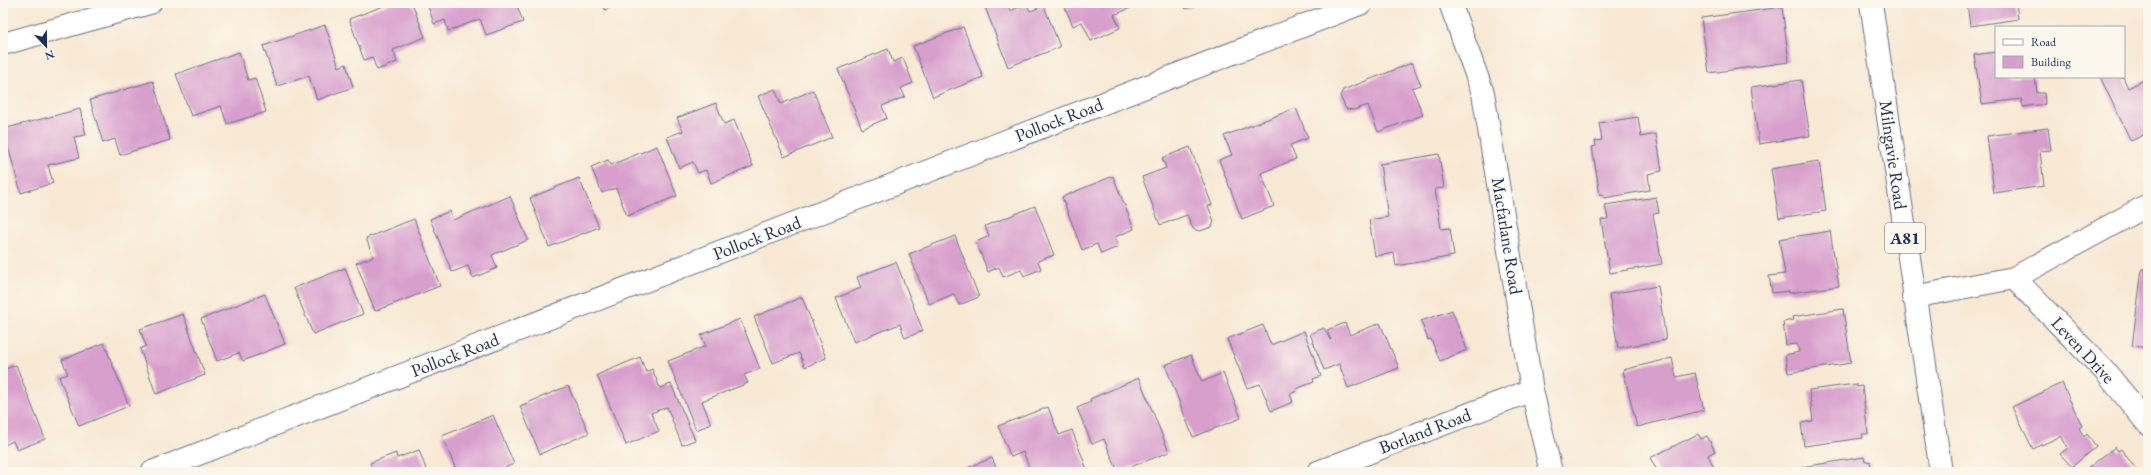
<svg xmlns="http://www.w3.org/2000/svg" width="2151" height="475" viewBox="0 0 2151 475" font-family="'EB Garamond',serif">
  <rect width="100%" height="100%" fill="#fbf7ec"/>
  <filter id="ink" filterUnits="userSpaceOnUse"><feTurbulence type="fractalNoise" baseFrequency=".025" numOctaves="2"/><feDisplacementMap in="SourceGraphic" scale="8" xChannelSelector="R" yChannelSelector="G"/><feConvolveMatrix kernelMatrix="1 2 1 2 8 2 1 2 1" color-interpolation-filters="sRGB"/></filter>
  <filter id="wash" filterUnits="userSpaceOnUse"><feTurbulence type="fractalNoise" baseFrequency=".012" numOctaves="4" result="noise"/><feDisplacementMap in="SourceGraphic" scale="16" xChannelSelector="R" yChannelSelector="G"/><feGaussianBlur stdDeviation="0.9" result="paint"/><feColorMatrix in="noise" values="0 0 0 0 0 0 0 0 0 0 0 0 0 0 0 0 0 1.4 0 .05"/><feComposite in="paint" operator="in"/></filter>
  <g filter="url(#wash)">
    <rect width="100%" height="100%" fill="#f8e9d4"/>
    <g id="blocks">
      <g fill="#d89fcd">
        <path d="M 392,3 L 412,3 L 425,37 L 393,50 L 397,62 L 377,70 L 372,57 L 364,60 L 349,19 Z"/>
        <path d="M 427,3 L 516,3 L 523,22 L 486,35 L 480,19 L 448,31 L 445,20 L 434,24 Z"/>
        <path d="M 602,3 L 620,3 L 620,4 L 605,10 Z"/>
        <path d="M 985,3 L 1007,3 L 1010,11 L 1027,4 L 1030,11 L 1044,6 L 1060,47 L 1008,67 L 985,7 Z"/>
        <path d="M 1063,3 L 1131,3 L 1133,7 L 1114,15 L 1120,28 L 1091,41 L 1082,22 L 1073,26 Z"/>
        <path d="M 1184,3 L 1200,3 L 1186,9 Z"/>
        <path d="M 1967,3 L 2016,3 L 2018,19 L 1970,26 Z"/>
        <path d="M 1782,7 L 1789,62 L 1709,73 L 1701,18 Z"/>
        <path d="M 325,25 L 339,67 L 346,64 L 353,87 L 317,100 L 309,76 L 277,86 L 263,46 Z"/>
        <path d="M 963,27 L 983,77 L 933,97 L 913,46 Z"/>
        <path d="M 888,49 L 893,62 L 903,58 L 913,83 L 901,88 L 905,97 L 882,106 L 887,118 L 862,129 L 838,69 Z"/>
        <path d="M 239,52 L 248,80 L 255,78 L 266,112 L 227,124 L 221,106 L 191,116 L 176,74 Z"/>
        <path d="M 1996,52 L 1996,77 L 2035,77 L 2037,93 L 2044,93 L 2045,104 L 2023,107 L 2021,99 L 1982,104 L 1974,55 Z"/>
        <path d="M 1412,63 L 1421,85 L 1412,88 L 1423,115 L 1378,132 L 1368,105 L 1354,110 L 1346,109 L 1340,96 L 1343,90 Z"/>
        <path d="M 2100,77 L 2123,77 L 2128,88 L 2148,78 L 2148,133 L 2131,141 Z"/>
        <path d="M 1801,80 L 1810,136 L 1759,144 L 1751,87 Z"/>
        <path d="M 153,81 L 170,140 L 120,155 L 115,139 L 103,143 L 90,100 Z"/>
        <path d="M 775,89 L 781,104 L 813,90 L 832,137 L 784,157 L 758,96 Z"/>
        <path d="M 716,103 L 724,124 L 734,120 L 753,166 L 711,183 L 706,170 L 698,173 L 693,162 L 679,168 L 667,137 L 683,131 L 677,118 Z"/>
        <path d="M 1296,108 L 1308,138 L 1290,145 L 1296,159 L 1261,173 L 1274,206 L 1242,219 L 1219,160 L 1232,155 L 1224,136 Z"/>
        <path d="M 80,109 L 86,135 L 74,137 L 79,158 L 48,165 L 53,183 L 21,193 L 3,129 Z"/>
        <path d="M 1638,117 L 1641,137 L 1656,134 L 1662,171 L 1648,174 L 1650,190 L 1604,198 L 1603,194 L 1600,195 L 1592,147 L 1596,146 L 1595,141 L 1602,140 L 1599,123 Z"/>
        <path d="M 2048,128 L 2051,150 L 2040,151 L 2044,186 L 1994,193 L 1987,136 Z"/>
        <path d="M 657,146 L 677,196 L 627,216 L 616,188 L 602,193 L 591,167 L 608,160 L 611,165 Z"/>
        <path d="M 1190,147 L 1212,205 L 1208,206 L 1214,221 L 1212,227 L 1200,231 L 1193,229 L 1187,215 L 1160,225 L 1142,177 L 1166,168 L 1162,158 Z"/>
        <path d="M 1439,154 L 1444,188 L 1435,189 L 1441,229 L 1450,228 L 1454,256 L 1396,266 L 1394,253 L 1375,256 L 1369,220 L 1388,217 L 1380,164 Z"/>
        <path d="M 1819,161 L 1826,211 L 1779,218 L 1771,169 Z"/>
        <path d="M 1113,176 L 1134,229 L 1115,237 L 1118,247 L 1101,254 L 1097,244 L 1082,250 L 1062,197 Z"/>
        <path d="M 579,178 L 599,227 L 549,247 L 530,198 Z"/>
        <path d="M 510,196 L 528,240 L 492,255 L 497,268 L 473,278 L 468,266 L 452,272 L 430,219 L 450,211 L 453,220 Z"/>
        <path d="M 1656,197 L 1659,213 L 1653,214 L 1662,264 L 1610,273 L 1601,220 L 1608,219 L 1605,205 Z"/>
        <path d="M 1035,206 L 1054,255 L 1038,261 L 1041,269 L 1024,276 L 1021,270 L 1003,277 L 999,267 L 988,272 L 976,242 L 989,236 L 985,226 Z"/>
        <path d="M 414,219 L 440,286 L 375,311 L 356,263 L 373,257 L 366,238 Z"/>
        <path d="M 1830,231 L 1839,286 L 1789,293 L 1789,291 L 1772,293 L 1769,276 L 1785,274 L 1779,239 Z"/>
        <path d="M 955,236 L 979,297 L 959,305 L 954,294 L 929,304 L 909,254 Z"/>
        <path d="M 896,262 L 923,331 L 905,338 L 900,324 L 854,342 L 836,298 L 861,288 L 857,277 Z"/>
        <path d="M 345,268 L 363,314 L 313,334 L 294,288 Z"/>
        <path d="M 2142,269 L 2148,269 L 2148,348 L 2132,346 Z"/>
        <path d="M 1658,286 L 1666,340 L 1618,348 L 1609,294 Z"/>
        <path d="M 265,294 L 285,344 L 243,361 L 239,353 L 217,361 L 201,319 Z"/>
        <path d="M 802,297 L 826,358 L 805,367 L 799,353 L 773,363 L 754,317 Z"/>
        <path d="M 1843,309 L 1851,363 L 1788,373 L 1785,355 L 1799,352 L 1797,344 L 1786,345 L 1783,322 L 1793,320 L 1792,317 Z"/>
        <path d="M 1452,310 L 1467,350 L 1440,361 L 1431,339 L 1428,340 L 1421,321 Z"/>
        <path d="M 183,314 L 205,375 L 156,394 L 140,349 L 146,346 L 140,329 Z"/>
        <path d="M 740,319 L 760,369 L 744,375 L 748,383 L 702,401 L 711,424 L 696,430 L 668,361 L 706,346 L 701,335 Z"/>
        <path d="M 1345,323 L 1350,335 L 1380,323 L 1399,368 L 1348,388 L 1339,364 L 1324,370 L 1310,334 L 1324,328 L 1330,340 L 1331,340 L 1327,330 Z"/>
        <path d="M 1263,325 L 1271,345 L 1304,331 L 1321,376 L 1313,379 L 1314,382 L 1296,389 L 1297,391 L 1290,394 L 1293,402 L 1271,411 L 1260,384 L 1247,388 L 1227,339 Z"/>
        <path d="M 104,343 L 129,406 L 79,426 L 59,377 L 68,374 L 62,360 Z"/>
        <path d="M 1191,355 L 1202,382 L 1223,373 L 1241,418 L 1193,437 L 1165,365 Z"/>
        <path d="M 640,357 L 646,372 L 652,369 L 660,388 L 671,384 L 695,440 L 682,445 L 667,407 L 651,413 L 659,431 L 626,445 L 597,375 Z"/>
        <path d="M 1672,358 L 1676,377 L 1695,373 L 1704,410 L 1637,427 L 1623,370 Z"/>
        <path d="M 16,365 L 45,439 L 17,450 L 13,441 L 3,446 L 3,370 Z"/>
        <path d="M 1139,378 L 1169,452 L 1118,472 L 1104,439 L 1092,444 L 1077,408 L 1091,402 L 1090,399 Z"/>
        <path d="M 2062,383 L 2082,426 L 2079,428 L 2084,437 L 2087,434 L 2096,446 L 2072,467 L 2060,454 L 2068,448 L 2061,436 L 2033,449 L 2012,407 Z"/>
        <path d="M 1856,384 L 1856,387 L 1862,386 L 1868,434 L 1862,434 L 1863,438 L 1804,446 L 1801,423 L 1813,421 L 1809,390 Z"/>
        <path d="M 568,386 L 589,433 L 540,454 L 520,406 Z"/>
        <path d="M 1048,407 L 1059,435 L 1072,430 L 1088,472 L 1031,472 L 1023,452 L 1011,457 L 998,426 Z"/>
        <path d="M 493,415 L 514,464 L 501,469 L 502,472 L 457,472 L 442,436 Z"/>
        <path d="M 1698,434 L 1701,439 L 1707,436 L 1715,451 L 1708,455 L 1716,472 L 1658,472 L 1650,458 Z"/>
        <path d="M 2115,447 L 2118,451 L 2121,449 L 2138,472 L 2083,472 Z"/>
        <path d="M 419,450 L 427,472 L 373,472 L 370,463 L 396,453 L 397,458 Z"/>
        <path d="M 1864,457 L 1865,462 L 1870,461 L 1872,472 L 1803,472 L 1802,467 Z"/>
        <path d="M 992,458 L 998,472 L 957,472 Z"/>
      </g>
    </g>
  </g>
  <g filter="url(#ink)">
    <use href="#blocks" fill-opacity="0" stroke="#687087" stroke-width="1"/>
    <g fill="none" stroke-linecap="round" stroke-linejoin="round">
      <defs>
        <g id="street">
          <path d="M 1450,3 L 1483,93 L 1532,390 L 1551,472"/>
          <path d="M 3,44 L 150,3"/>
          <path d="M 2014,278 L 2104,370 L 2148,424"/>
          <path d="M 1913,297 L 2014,278 L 2148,205"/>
          <path d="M 152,472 L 1362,3"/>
          <path d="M 1318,472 L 1532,390"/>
        </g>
        <path id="primary" d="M 1871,3 L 1941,472"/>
      </defs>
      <use href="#street" stroke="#687087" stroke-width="24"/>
      <use href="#primary" stroke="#687087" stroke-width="24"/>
      <use href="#street" stroke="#fff" stroke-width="22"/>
      <use href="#primary" stroke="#fff" stroke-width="22"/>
    </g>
  </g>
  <g text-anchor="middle" stroke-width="3" stroke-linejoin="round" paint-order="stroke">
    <rect fill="#fbf7ec" stroke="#5e6b89" stroke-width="1" x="1885" y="223" width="40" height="30" rx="3"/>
    <g font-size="17" font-weight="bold" fill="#1b2f5e">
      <text x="1905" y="244">A81</text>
    </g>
    <g font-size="18" fill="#1b2f5e" stroke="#fbf7ec">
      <text transform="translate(1059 120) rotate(-21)" y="6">Pollock Road</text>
      <text transform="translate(1893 155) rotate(82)" y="6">Milngavie Road</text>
      <text transform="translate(1507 236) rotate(81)" y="6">Macfarlane Road</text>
      <text transform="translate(757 238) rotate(-21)" y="6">Pollock Road</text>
      <text transform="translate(2083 350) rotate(47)" y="6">Leven Drive</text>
      <text transform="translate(455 355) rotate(-21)" y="6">Pollock Road</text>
      <text transform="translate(1425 431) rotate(-21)" y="6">Borland Road</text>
    </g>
  </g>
  <rect width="2151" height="475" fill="none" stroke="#fbf7ec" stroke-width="16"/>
  <rect x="1995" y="26" width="130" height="52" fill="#fbf7ec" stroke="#a1a7b3"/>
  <rect x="2003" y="39" width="20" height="6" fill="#ffffff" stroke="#a1a7b3"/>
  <text x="2031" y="46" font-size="12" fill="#1b2f5e">Road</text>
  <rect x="2003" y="56" width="20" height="12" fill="#d89fcd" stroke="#a1a7b3"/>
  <text x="2031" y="66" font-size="12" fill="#1b2f5e">Building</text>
  <g transform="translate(46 46) rotate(158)" stroke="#fbf7ec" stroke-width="3" paint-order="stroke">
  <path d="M0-3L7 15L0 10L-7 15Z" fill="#1b2f5e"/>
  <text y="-6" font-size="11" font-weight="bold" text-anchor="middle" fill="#1b2f5e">N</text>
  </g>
</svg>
